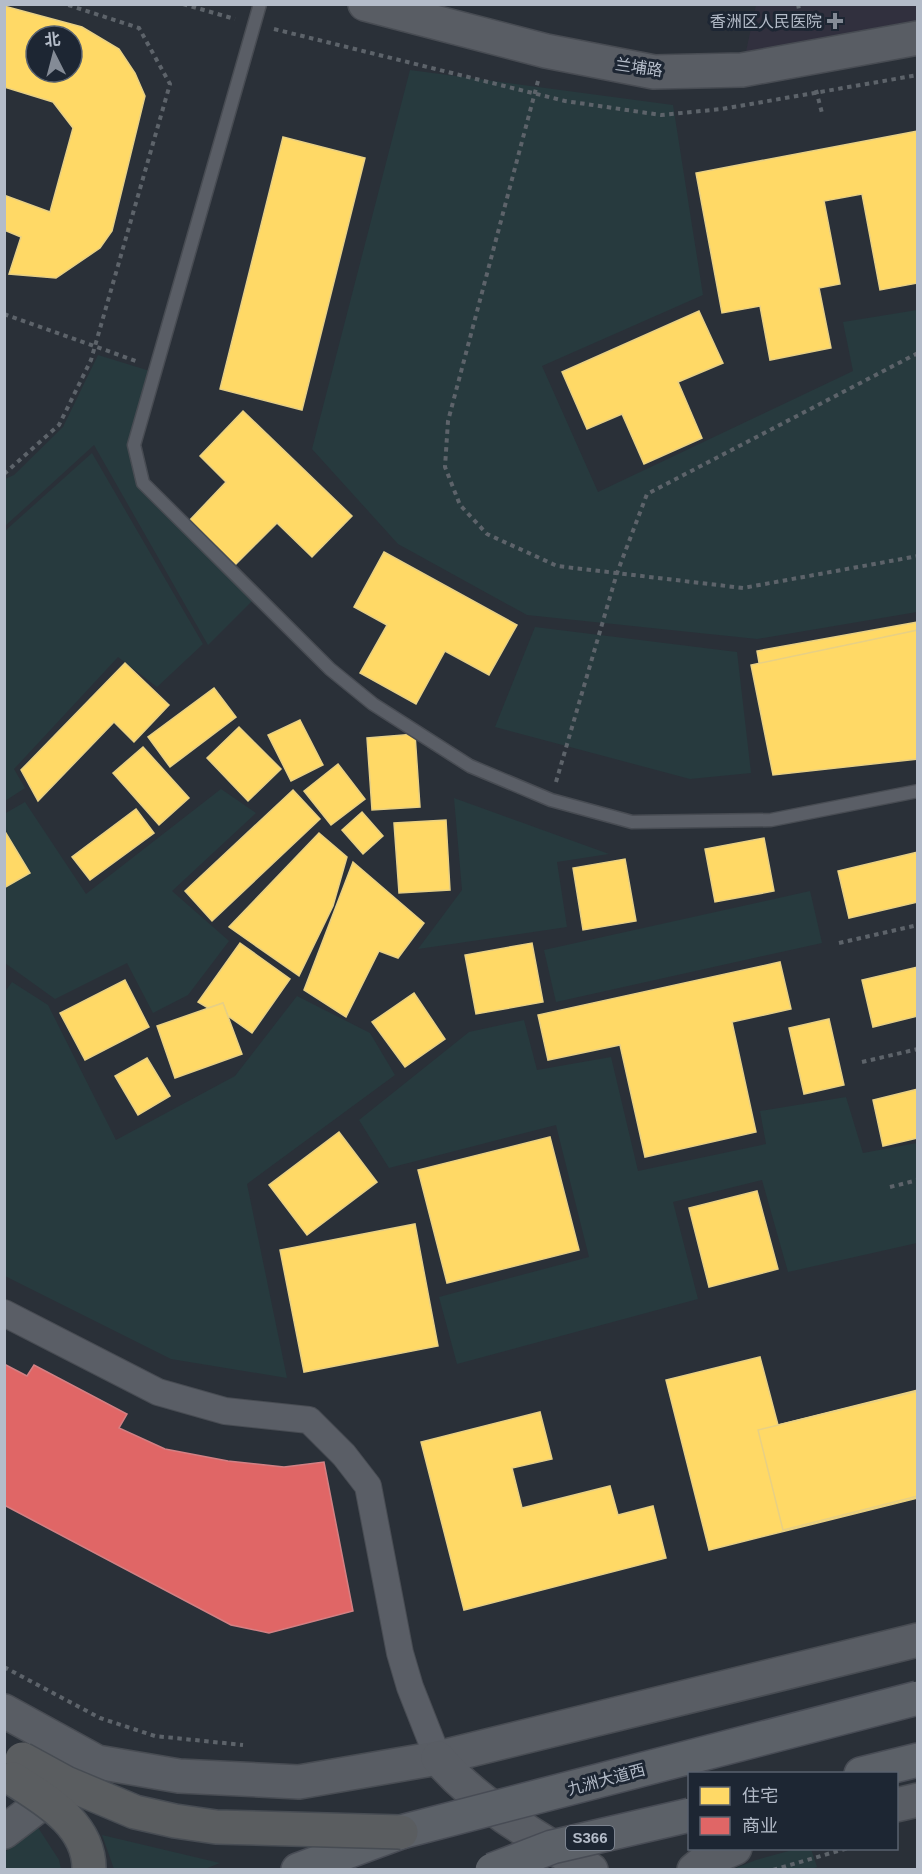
<svg xmlns="http://www.w3.org/2000/svg" width="922" height="1874" viewBox="0 0 922 1874" font-family="Arial,'Noto Sans SC',sans-serif">
  <rect width="100%" height="100%" fill="#2a3038"/>
  <path fill="#31303e" d="M 756,5 L 917,5 L 917,38 L 742,70 Z"/>
  <g fill="#273a3e">
    <path d="M 410,70 L 673,105 L 703,295 L 542,366 L 598,492 L 853,371 L 843,322 L 917,310 L 917,612 L 757,639 L 527,615 L 398,544 L 312,449 Z"/>
    <path d="M 98,355 L 150,371 L 129,443 L 139,486 L 252,601 L 208,645 L 94,445 L 5,526 L 5,479 L 14,475 L 63,427 Z"/>
    <path d="M 92,453 L 203,644 L 157,687 L 118,657 L 14,769 L 25,788 L 5,801 L 5,531 Z"/>
    <path d="M 535,627 L 737,652 L 751,773 L 690,779 L 495,727 Z"/>
    <path d="M 221,789 L 256,813 L 172,891 L 229,941 L 188,995 L 153,1013 L 127,963 L 55,999 L 5,963 L 4,814 L 25,802 L 86,894 Z"/>
    <path d="M 454,798 L 609,854 L 557,862 L 567,927 L 418,949 L 462,890 Z"/>
    <path d="M 810,891 L 822,943 L 556,1002 L 544,950 Z"/>
    <path d="M 12,982 L 48,1005 L 116,1140 L 235,1076 L 297,996 L 370,1033 L 395,1075 L 247,1184 L 287,1378 L 171,1359 L 5,1276 L 4,993 Z"/>
    <path d="M 524,1020 L 537,1070 L 611,1057 L 638,1171 L 766,1144 L 760,1111 L 846,1097 L 863,1153 L 917,1143 L 917,1243 L 788,1272 L 762,1180 L 673,1202 L 698,1299 L 457,1364 L 439,1297 L 589,1257 L 556,1125 L 389,1168 L 359,1120 L 469,1032 Z"/>
    <path d="M 37,1826 L 59,1860 L 61,1869 L 5,1870 L 5,1852 Z"/>
    <path d="M 102,1835 L 220,1863 L 205,1869 L 114,1869 Z"/>
    <path d="M 796,1849 L 811,1849 L 817,1867 L 809,1870 L 733,1869 L 756,1860 Z"/>
  </g>
  <g fill="#ffd966" stroke="#e8d084" stroke-width="1.5" fill-rule="evenodd">
    <path d="M 4,6 L 82,27 L 119,49 L 135,73 L 145,96 L 112,231 L 100,248 L 56,278 L 9,274 L 21,237 L 4,230 L 4,195 L 50,212 L 73,128 L 53,102 L 4,87 ZM 36,36 L 72,36 L 72,72 L 36,72 Z"/>
    <path d="M 918,131 L 918,283 L 880,290 L 862,194 L 824,201 L 840,284 L 819,288 L 831,348 L 770,360 L 760,306 L 722,313 L 696,173 Z"/>
    <path d="M 283,137 L 365,158 L 302,410 L 220,389 Z"/>
    <path d="M 699,311 L 723,363 L 678,382 L 702,438 L 644,464 L 622,414 L 587,429 L 562,372 Z"/>
    <path d="M 243,411 L 352,516 L 312,557 L 277,523 L 234,566 L 188,522 L 226,482 L 200,456 Z"/>
    <path d="M 384,552 L 517,625 L 489,675 L 445,651 L 416,704 L 360,673 L 387,625 L 354,607 Z"/>
    <path d="M 918,622 L 918,681 L 867,690 L 878,750 L 803,764 L 795,720 L 808,718 L 804,696 L 766,702 L 757,651 Z"/>
    <path d="M 918,630 L 918,759 L 773,775 L 751,665 Z"/>
    <path d="M 125,663 L 169,705 L 134,742 L 114,722 L 38,801 L 21,770 Z"/>
    <path d="M 214,688 L 236,717 L 170,767 L 148,737 Z"/>
    <path d="M 300,720 L 323,765 L 291,781 L 268,735 Z"/>
    <path d="M 239,727 L 281,769 L 248,801 L 207,758 Z"/>
    <path d="M 415,734 L 420,807 L 372,810 L 367,738 Z"/>
    <path d="M 143,747 L 189,798 L 159,825 L 113,773 Z"/>
    <path d="M 338,764 L 365,799 L 331,825 L 304,791 Z"/>
    <path d="M 293,790 L 320,819 L 212,921 L 185,891 Z"/>
    <path d="M 136,809 L 154,833 L 90,880 L 72,857 Z"/>
    <path d="M 362,812 L 383,836 L 363,854 L 342,830 Z"/>
    <path d="M 446,820 L 450,890 L 399,893 L 394,823 Z"/>
    <path d="M 4,830 L 30,873 L 4,888 Z"/>
    <path d="M 319,833 L 347,857 L 333,906 L 299,976 L 229,927 Z"/>
    <path d="M 764,838 L 774,891 L 715,902 L 705,849 Z"/>
    <path d="M 918,852 L 918,902 L 849,918 L 838,871 Z"/>
    <path d="M 625,859 L 636,921 L 583,930 L 573,868 Z"/>
    <path d="M 353,862 L 424,923 L 398,958 L 379,951 L 346,1017 L 304,990 Z"/>
    <path d="M 240,943 L 290,979 L 252,1033 L 228,1016 L 223,1003 L 208,1008 L 198,1002 Z"/>
    <path d="M 532,943 L 543,1002 L 476,1014 L 465,955 Z"/>
    <path d="M 780,962 L 791,1009 L 732,1022 L 756,1132 L 645,1157 L 620,1045 L 548,1060 L 538,1015 Z"/>
    <path d="M 918,967 L 918,1016 L 873,1027 L 862,980 Z"/>
    <path d="M 125,980 L 149,1027 L 85,1060 L 60,1013 Z"/>
    <path d="M 414,993 L 445,1039 L 405,1067 L 372,1022 Z"/>
    <path d="M 223,1003 L 242,1054 L 175,1078 L 157,1026 Z"/>
    <path d="M 829,1019 L 844,1085 L 804,1094 L 789,1028 Z"/>
    <path d="M 147,1058 L 170,1096 L 138,1115 L 115,1076 Z"/>
    <path d="M 918,1089 L 918,1138 L 883,1146 L 873,1100 Z"/>
    <path d="M 339,1132 L 377,1182 L 307,1235 L 269,1185 Z"/>
    <path d="M 550,1137 L 579,1250 L 447,1283 L 418,1170 Z"/>
    <path d="M 757,1191 L 778,1269 L 709,1287 L 689,1208 Z"/>
    <path d="M 415,1224 L 438,1346 L 304,1372 L 280,1250 Z"/>
    <path d="M 760,1357 L 778,1425 L 918,1390 L 918,1498 L 709,1550 L 666,1380 Z"/>
    <path d="M 918,1391 L 918,1496 L 783,1530 L 758,1430 Z"/>
    <path d="M 540,1412 L 552,1459 L 512,1468 L 522,1508 L 610,1486 L 618,1515 L 653,1506 L 666,1558 L 464,1610 L 421,1442 Z"/>
  </g>
  <path fill="#e06666" stroke="#d38084" stroke-width="1.5" d="M 4,1364 L 27,1376 L 34,1365 L 127,1414 L 119,1428 L 165,1449 L 228,1461 L 284,1467 L 324,1462 L 353,1611 L 269,1633 L 231,1625 L 4,1505 Z"/>
  <g fill="none" stroke-linecap="round" stroke-linejoin="round">
    <defs>
      <path id="lane" d="M 260,4 L 134,445 L 143,483 L 330,669 L 373,704 L 470,766 L 551,800 L 632,822 L 771,820 L 918,791"/>
      <path id="street" d="M 4,1313 L 158,1392 L 225,1411 L 309,1420 L 344,1455 L 368,1486 L 400,1653 L 410,1687 L 438,1758"/>
      <g id="secondary">
        <path d="M 365,4 L 546,51 L 654,72 L 742,70 L 918,38"/>
        <path d="M 4,1711 L 97,1762 L 179,1776 L 299,1782 L 438,1758 L 918,1640"/>
        <path d="M 438,1758 C 476,1804 540,1840 591,1870"/>
        <path d="M 896,1805 L 918,1800"/>
        <path d="M 4,1832 L 67,1784"/>
        <path d="M 694,1870 L 705,1861 L 735,1848"/>
      </g>
      <g id="primary">
        <path d="M 861,1774 L 918,1760"/>
        <path d="M 298,1870 L 401,1832"/>
      </g>
    </defs>
    <use href="#lane" stroke="#484c53" stroke-width="15"/>
    <use href="#street" stroke="#484c53" stroke-width="28"/>
    <use href="#secondary" stroke="#484c53" stroke-width="36"/>
    <use href="#primary" stroke="#484c55" stroke-width="36"/>
    <g stroke="#5d636a" stroke-width="4" stroke-dasharray="4.5 4.5" stroke-linecap="butt">
      <path d="M 183,4 L 235,19"/>
      <path d="M 798,4 L 802,27"/>
      <path d="M 274,29 L 565,101 L 661,115 L 722,109 L 918,75"/>
      <path d="M 538,81 L 448,421 L 445,467 L 460,505 L 487,534 L 557,566 L 743,588 L 918,556"/>
      <path d="M 816,90 L 822,113"/>
      <path d="M 4,314 L 136,361"/>
      <path d="M 4,474 L 59,425 L 91,360 L 170,84 L 139,28 L 65,4"/>
      <path d="M 556,782 L 617,573 L 647,494 L 918,353"/>
      <path d="M 839,943 L 918,925"/>
      <path d="M 862,1062 L 918,1049"/>
      <path d="M 890,1187 L 918,1180"/>
      <path d="M 4,1667 L 100,1718 L 155,1736 L 243,1745"/>
      <path d="M 773,1870 L 848,1848"/>
    </g>
    <use href="#lane" stroke="#5a5e66" stroke-width="12"/>
    <use href="#street" stroke="#5a5e66" stroke-width="26"/>
    <use href="#secondary" stroke="#595d64" stroke-width="33"/>
    <use href="#primary" stroke="#5c6168" stroke-width="33"/>
    <defs>
      <g id="primary-bridge">
        <path d="M 401,1832 L 918,1698"/>
        <path d="M 492,1870 L 552,1847 L 690,1815"/>
      </g>
      <g id="highway-bridge">
        <path d="M 22,1759 L 66,1783 L 135,1812 L 175,1821 L 216,1827 L 401,1832"/>
        <path d="M 13,1779 C 46,1800 90,1825 89,1870"/>
      </g>
    </defs>
    <use href="#primary-bridge" stroke="#484c55" stroke-width="36" stroke-linecap="butt"/>
    <use href="#highway-bridge" stroke="#474c53" stroke-width="36" stroke-linecap="butt"/>
    <use href="#primary-bridge" stroke="#5c6168" stroke-width="33"/>
    <use href="#highway-bridge" stroke="#5a5d60" stroke-width="33"/>
  </g>
  <path fill="#848b96" stroke="#1d2633" stroke-width="2" d="M832 12h6v6h6v6h-6v6h-6v-6h-6v-6h6z"/>
  <g text-anchor="middle" stroke-width="6" stroke-linejoin="round" paint-order="stroke">
    <rect fill="#1d2633" stroke="#878f9c" stroke-width="1.5" x="566" y="1826" width="48" height="24" rx="4.5"/>
    <g font-size="15" font-weight="bold" fill="#b4bcc9">
      <text x="590" y="1843">S366</text>
    </g>
    <g font-size="16" fill="#b4bcc9" stroke="#1d2633" text-anchor="end">
      <text x="822" y="27">香洲区人民医院</text>
    </g>
    <g font-size="16" fill="#b4bcc9" stroke="#1d2633">
      <text transform="translate(639 67) rotate(8)" y="6">兰埔路</text>
      <text transform="translate(606 1779) rotate(-15)" y="6">九洲大道西</text>
    </g>
  </g>
  <rect width="922" height="1874" fill="none" stroke="#b4bcc9" stroke-width="12"/>
  <rect x="688" y="1772" width="210" height="78" fill="#1d2633" stroke="#59626f" stroke-width="1.5"/>
  <rect x="700" y="1787" width="30" height="18" fill="#ffd966" stroke="#59626f" stroke-width="1.5"/>
  <text x="742" y="1802" font-size="18" fill="#b4bcc9">住宅</text>
  <rect x="700" y="1817" width="30" height="18" fill="#e06666" stroke="#59626f" stroke-width="1.5"/>
  <text x="742" y="1832" font-size="18" fill="#b4bcc9">商业</text>
  <g transform="translate(54 54) rotate(354)"><circle r="28" fill="#1d2633" stroke="#59626f" stroke-width="1.5"/>
  <path d="M0-4.5L10 22L0 15L-10 22Z" fill="#848b96"/>
  <text y="-9" font-size="16" font-weight="bold" text-anchor="middle" fill="#b4bcc9">北</text>
  </g>
</svg>
